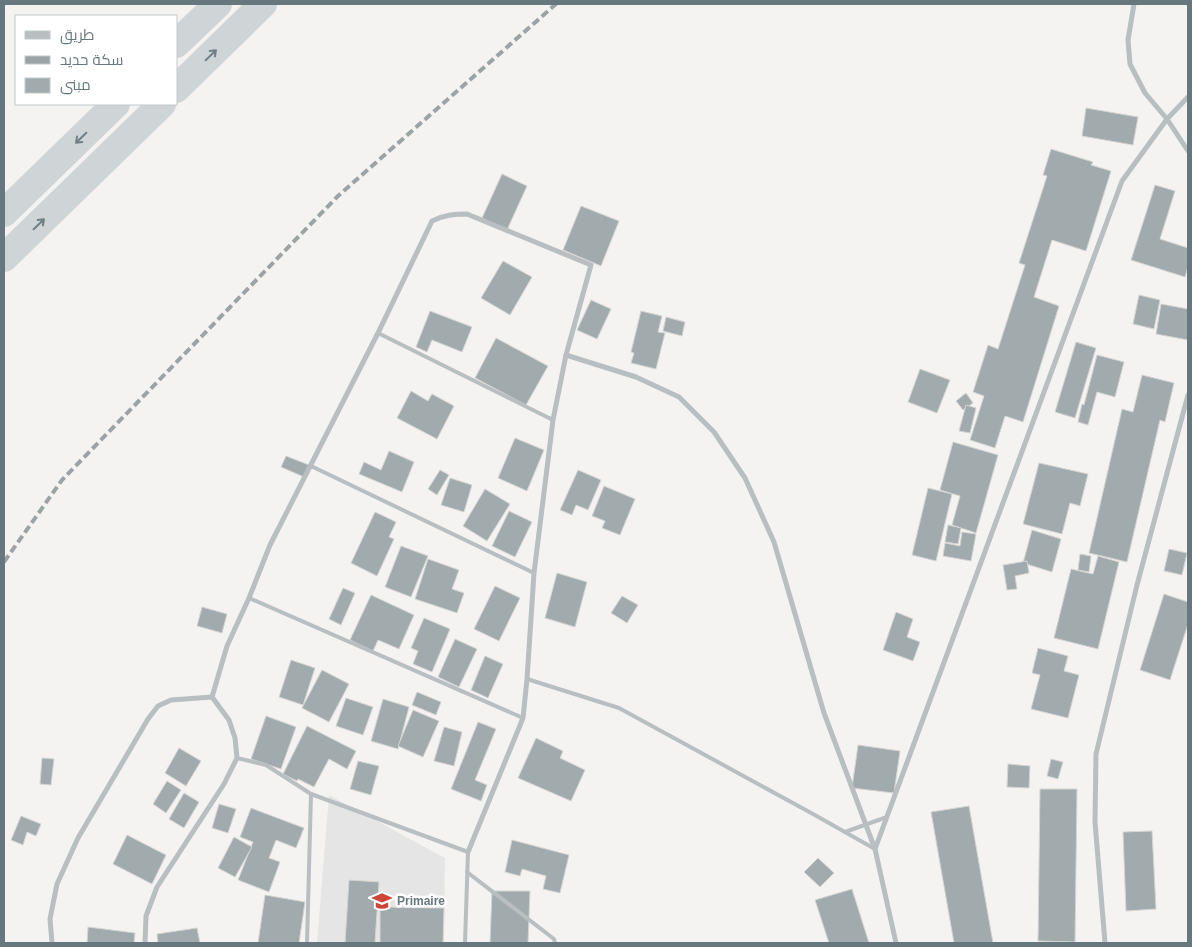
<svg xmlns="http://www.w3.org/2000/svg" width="1192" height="947" viewBox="0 0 1192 947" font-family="Arial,Cairo,sans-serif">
  <rect width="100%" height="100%" fill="#f4f3f1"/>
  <path fill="#e4e5e4" d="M 329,795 L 445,858 L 444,943 L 317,943 Z"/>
  <g fill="#a1aaad" stroke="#d5d5d3">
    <path d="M 1086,108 L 1138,117 L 1133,145 L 1082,136 Z"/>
    <path d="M 1051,149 L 1093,162 L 1091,165 L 1111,171 L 1086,251 L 1052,240 L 1034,297 L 1059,306 L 1023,422 L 1005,416 L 995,448 L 970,440 L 984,396 L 973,392 L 988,345 L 998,349 L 1025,265 L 1019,263 L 1047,176 L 1043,175 Z"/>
    <path d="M 502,174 L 527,186 L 507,230 L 482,218 Z"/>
    <path d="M 1155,185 L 1175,191 L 1160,239 L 1188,248 L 1188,267 L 1185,277 L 1131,260 Z"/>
    <path d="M 581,206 L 619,221 L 601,266 L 563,250 Z"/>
    <path d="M 503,261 L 532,277 L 510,315 L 481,298 Z"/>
    <path d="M 1139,295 L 1160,300 L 1154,329 L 1133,324 Z"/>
    <path d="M 591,300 L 611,309 L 597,339 L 577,330 Z"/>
    <path d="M 1161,304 L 1188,309 L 1188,340 L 1156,334 Z"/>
    <path d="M 430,311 L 472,327 L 462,352 L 432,340 L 427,352 L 416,347 Z"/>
    <path d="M 641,311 L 662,316 L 658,332 L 665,333 L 656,369 L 631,363 L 634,353 L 631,352 Z"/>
    <path d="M 666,317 L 685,322 L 682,336 L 663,331 Z"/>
    <path d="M 496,338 L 548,366 L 526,405 L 475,378 Z"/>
    <path d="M 1076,342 L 1096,348 L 1075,418 L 1055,412 Z"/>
    <path d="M 1097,355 L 1124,362 L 1115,397 L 1097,392 L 1088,425 L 1078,422 L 1082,404 L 1084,405 Z"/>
    <path d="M 920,369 L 950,380 L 937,413 L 908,402 Z"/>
    <path d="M 1142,375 L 1174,383 L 1165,422 L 1160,420 L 1127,562 L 1089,553 L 1122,409 L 1133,412 Z"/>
    <path d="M 411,391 L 428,401 L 432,394 L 454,406 L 437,439 L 397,418 Z"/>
    <path d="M 966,393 L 973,403 L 963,410 L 956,401 Z"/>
    <path d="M 966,405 L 976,408 L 970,433 L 959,431 Z"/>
    <path d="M 515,438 L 544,450 L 527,491 L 498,478 Z"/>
    <path d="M 953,442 L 998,455 L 976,533 L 952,525 L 960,496 L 940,490 Z"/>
    <path d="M 389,451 L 414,462 L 402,492 L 359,474 L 364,462 L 381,470 Z"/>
    <path d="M 286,456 L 309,465 L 304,477 L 281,467 Z"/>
    <path d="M 1039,463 L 1088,474 L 1080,506 L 1070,503 L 1062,534 L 1023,524 Z"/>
    <path d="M 440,470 L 449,475 L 437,495 L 428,489 Z"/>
    <path d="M 578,470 L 601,480 L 588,510 L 576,505 L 572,515 L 560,510 Z"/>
    <path d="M 450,478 L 472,485 L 464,512 L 441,505 Z"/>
    <path d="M 604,486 L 635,499 L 620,535 L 602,528 L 605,521 L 592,516 Z"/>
    <path d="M 928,488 L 952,494 L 936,561 L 912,555 Z"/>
    <path d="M 485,489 L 510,504 L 487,541 L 463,526 Z"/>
    <path d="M 509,511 L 532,522 L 515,557 L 492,546 Z"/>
    <path d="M 375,512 L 396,522 L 389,537 L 394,539 L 377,576 L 351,563 Z"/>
    <path d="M 948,525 L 961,528 L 958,544 L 945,542 Z"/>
    <path d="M 1032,530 L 1061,539 L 1052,572 L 1023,563 Z"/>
    <path d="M 962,532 L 976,534 L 971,561 L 943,556 L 945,543 L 960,546 Z"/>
    <path d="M 401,546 L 428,556 L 411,597 L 385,587 Z"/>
    <path d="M 1169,549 L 1187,553 L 1182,575 L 1164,571 Z"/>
    <path d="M 1080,554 L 1091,556 L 1089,572 L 1078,570 Z"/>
    <path d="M 1098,556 L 1119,562 L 1098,649 L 1054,638 L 1071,569 L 1093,574 Z"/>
    <path d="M 428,559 L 459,570 L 452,589 L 464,593 L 457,613 L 415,599 Z"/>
    <path d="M 1027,561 L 1029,573 L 1015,576 L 1017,589 L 1007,590 L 1003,565 Z"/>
    <path d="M 557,573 L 587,582 L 575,627 L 545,618 Z"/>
    <path d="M 495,586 L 520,598 L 499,641 L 474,629 Z"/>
    <path d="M 343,588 L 355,593 L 341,625 L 329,619 Z"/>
    <path d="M 1164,594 L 1188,602 L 1188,624 L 1170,680 L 1140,670 Z"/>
    <path d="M 371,595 L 414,615 L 399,649 L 378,640 L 373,651 L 350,640 Z"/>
    <path d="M 622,596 L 638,605 L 627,623 L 611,613 Z"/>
    <path d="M 202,607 L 227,614 L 222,633 L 197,626 Z"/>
    <path d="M 896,612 L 913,619 L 907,637 L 920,642 L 913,661 L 883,650 Z"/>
    <path d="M 424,618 L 450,629 L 432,672 L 413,664 L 418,651 L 411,648 Z"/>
    <path d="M 455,639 L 477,649 L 459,687 L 438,677 Z"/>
    <path d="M 1038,648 L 1068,656 L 1064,671 L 1079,675 L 1068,718 L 1031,709 L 1040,675 L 1032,673 Z"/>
    <path d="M 485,656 L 503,664 L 488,698 L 471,690 Z"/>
    <path d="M 291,660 L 315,668 L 303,705 L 279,697 Z"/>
    <path d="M 322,670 L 349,684 L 329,722 L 302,708 Z"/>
    <path d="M 417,692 L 441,702 L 436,715 L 412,705 Z"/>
    <path d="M 346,698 L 373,707 L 363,735 L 336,726 Z"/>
    <path d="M 383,699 L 409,707 L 398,749 L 371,741 Z"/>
    <path d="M 413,710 L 439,721 L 423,757 L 398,746 Z"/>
    <path d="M 266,716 L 296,727 L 281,769 L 251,759 Z"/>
    <path d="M 478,722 L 496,729 L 475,780 L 487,785 L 481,801 L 451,789 Z"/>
    <path d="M 307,726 L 356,751 L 347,769 L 329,759 L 314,787 L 298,779 L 297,781 L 283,774 Z"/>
    <path d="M 444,727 L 462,732 L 454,766 L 434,761 Z"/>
    <path d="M 536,738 L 563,751 L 560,758 L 585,770 L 571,801 L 518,778 Z"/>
    <path d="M 858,745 L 900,751 L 894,793 L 852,788 Z"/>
    <path d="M 179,748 L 201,761 L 186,786 L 165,773 Z"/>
    <path d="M 42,758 L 54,759 L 51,785 L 40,784 Z"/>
    <path d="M 1051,759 L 1063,762 L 1058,779 L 1047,776 Z"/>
    <path d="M 358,761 L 379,766 L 371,795 L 350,789 Z"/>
    <path d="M 1008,764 L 1030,766 L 1029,788 L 1007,787 Z"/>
    <path d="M 167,781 L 181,790 L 166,813 L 153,804 Z"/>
    <path d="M 1040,789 L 1077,789 L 1075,942 L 1038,941 Z"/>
    <path d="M 184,793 L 199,802 L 184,828 L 169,819 Z"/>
    <path d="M 219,804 L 236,809 L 228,833 L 212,828 Z"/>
    <path d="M 969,806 L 993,943 L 954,943 L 931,812 Z"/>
    <path d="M 251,808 L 304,828 L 296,848 L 276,840 L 269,858 L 280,862 L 269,892 L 238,880 L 253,842 L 240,837 Z"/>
    <path d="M 21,816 L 41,824 L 36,836 L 27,832 L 23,845 L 11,840 Z"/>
    <path d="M 1152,831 L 1156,909 L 1126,911 L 1123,832 Z"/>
    <path d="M 127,835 L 166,855 L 152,884 L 113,864 Z"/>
    <path d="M 234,837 L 252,847 L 235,877 L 218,868 Z"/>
    <path d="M 512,840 L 569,855 L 560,893 L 543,889 L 546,876 L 522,869 L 520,876 L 505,872 Z"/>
    <path d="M 818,858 L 834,873 L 820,887 L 804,872 Z"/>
    <path d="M 349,880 L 379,882 L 375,943 L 345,943 Z"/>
    <path d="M 852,889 L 869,943 L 829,943 L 815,900 Z"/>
    <path d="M 492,891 L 530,891 L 528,943 L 490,943 Z"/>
    <path d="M 265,895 L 305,902 L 299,943 L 258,943 Z"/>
    <path d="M 380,907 L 444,908 L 443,943 L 380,943 Z"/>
    <path d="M 88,927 L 135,933 L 134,943 L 87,943 Z"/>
    <path d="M 197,928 L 200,943 L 158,943 L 157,934 Z"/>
  </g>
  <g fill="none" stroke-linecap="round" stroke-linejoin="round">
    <g stroke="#b9bec0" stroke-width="4">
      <path d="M 378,333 L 553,420"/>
      <path d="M 311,466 L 534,573"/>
      <path d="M 249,598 L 523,718"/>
      <path d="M 527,679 L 619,708 L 813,814 L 875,849"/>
      <path d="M 237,758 L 266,765 L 311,794 L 468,852 L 465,943"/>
      <path d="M 845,832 L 887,817"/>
      <path d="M 467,872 L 554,939 L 555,943"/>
      <path d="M 307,943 L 311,794"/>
    </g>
    <g stroke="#b9bec0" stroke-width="5">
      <path d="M 1134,4 L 1128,40 L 1130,64 L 1145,93 L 1167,119 L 1188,151"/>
      <path d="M 566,355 L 636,377 L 679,397 L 714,432 L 745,478 L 774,542 L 824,713 L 875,849 L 896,943"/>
      <path d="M 875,849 L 1122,181 L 1167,119 L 1188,97"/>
      <path d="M 52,943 L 50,919 L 57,884 L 78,838 L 148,719 L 158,706 L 171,700 L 212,697 L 227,646 L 249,598 L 270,545 L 378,333 L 432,221 C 444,215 454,214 467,214 L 591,265 L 566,355 L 553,420 L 534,573 L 527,679 L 523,718 L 468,852"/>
      <path d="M 145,943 L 146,916 L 157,887 L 224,784 L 237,758 L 235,738 L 229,720 L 212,697"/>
      <path d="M 1105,943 L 1095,822 L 1096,754 L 1137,585 L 1188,395"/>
    </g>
    <g stroke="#cfd4d6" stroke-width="28">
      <path d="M 176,44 L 218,4"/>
      <path d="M 176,89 L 263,4"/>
      <path d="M 4,213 L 116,104"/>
      <path d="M 4,258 L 162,104"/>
    </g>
    <path stroke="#9ca3a6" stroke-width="4" stroke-dasharray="8 4" stroke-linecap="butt" d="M 4,562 L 62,480 L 338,196 L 556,4"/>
  </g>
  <defs><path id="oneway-shaft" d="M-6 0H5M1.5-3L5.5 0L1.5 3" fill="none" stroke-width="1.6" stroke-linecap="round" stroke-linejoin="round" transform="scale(1.25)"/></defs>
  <g stroke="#718087">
    <use href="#oneway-shaft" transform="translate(211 55) rotate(-44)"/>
    <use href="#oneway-shaft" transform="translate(81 138) rotate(136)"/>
    <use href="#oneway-shaft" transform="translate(39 224) rotate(-44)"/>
  </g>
  <defs>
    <symbol id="school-bare" viewBox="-9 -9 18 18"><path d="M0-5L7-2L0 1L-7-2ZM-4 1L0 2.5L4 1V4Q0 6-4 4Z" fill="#cc4538" stroke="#fff" stroke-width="2.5" paint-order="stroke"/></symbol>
  </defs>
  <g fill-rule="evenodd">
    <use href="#school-bare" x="368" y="887" width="28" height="28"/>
  </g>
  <g text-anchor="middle" stroke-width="5" stroke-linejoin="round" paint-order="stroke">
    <g font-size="12" font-weight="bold" fill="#67777e" stroke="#fff" text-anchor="start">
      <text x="397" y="905">Primaire</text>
    </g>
  </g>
  <rect width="1192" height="947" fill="none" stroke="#67777e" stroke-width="10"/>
  <rect x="15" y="15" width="162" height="90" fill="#ffffff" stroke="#c2c9cb"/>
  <rect x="25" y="31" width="25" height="8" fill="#b9bec0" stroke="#c2c9cb"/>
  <text x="60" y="40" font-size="15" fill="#67777e">طريق</text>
  <rect x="25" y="56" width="25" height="8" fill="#9ca3a6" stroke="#c2c9cb"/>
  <text x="60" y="65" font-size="15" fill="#67777e">سكة حديد</text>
  <rect x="25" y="78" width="25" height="15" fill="#a1aaad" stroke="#c2c9cb"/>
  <text x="60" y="90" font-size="15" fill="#67777e">مبنى</text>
</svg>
